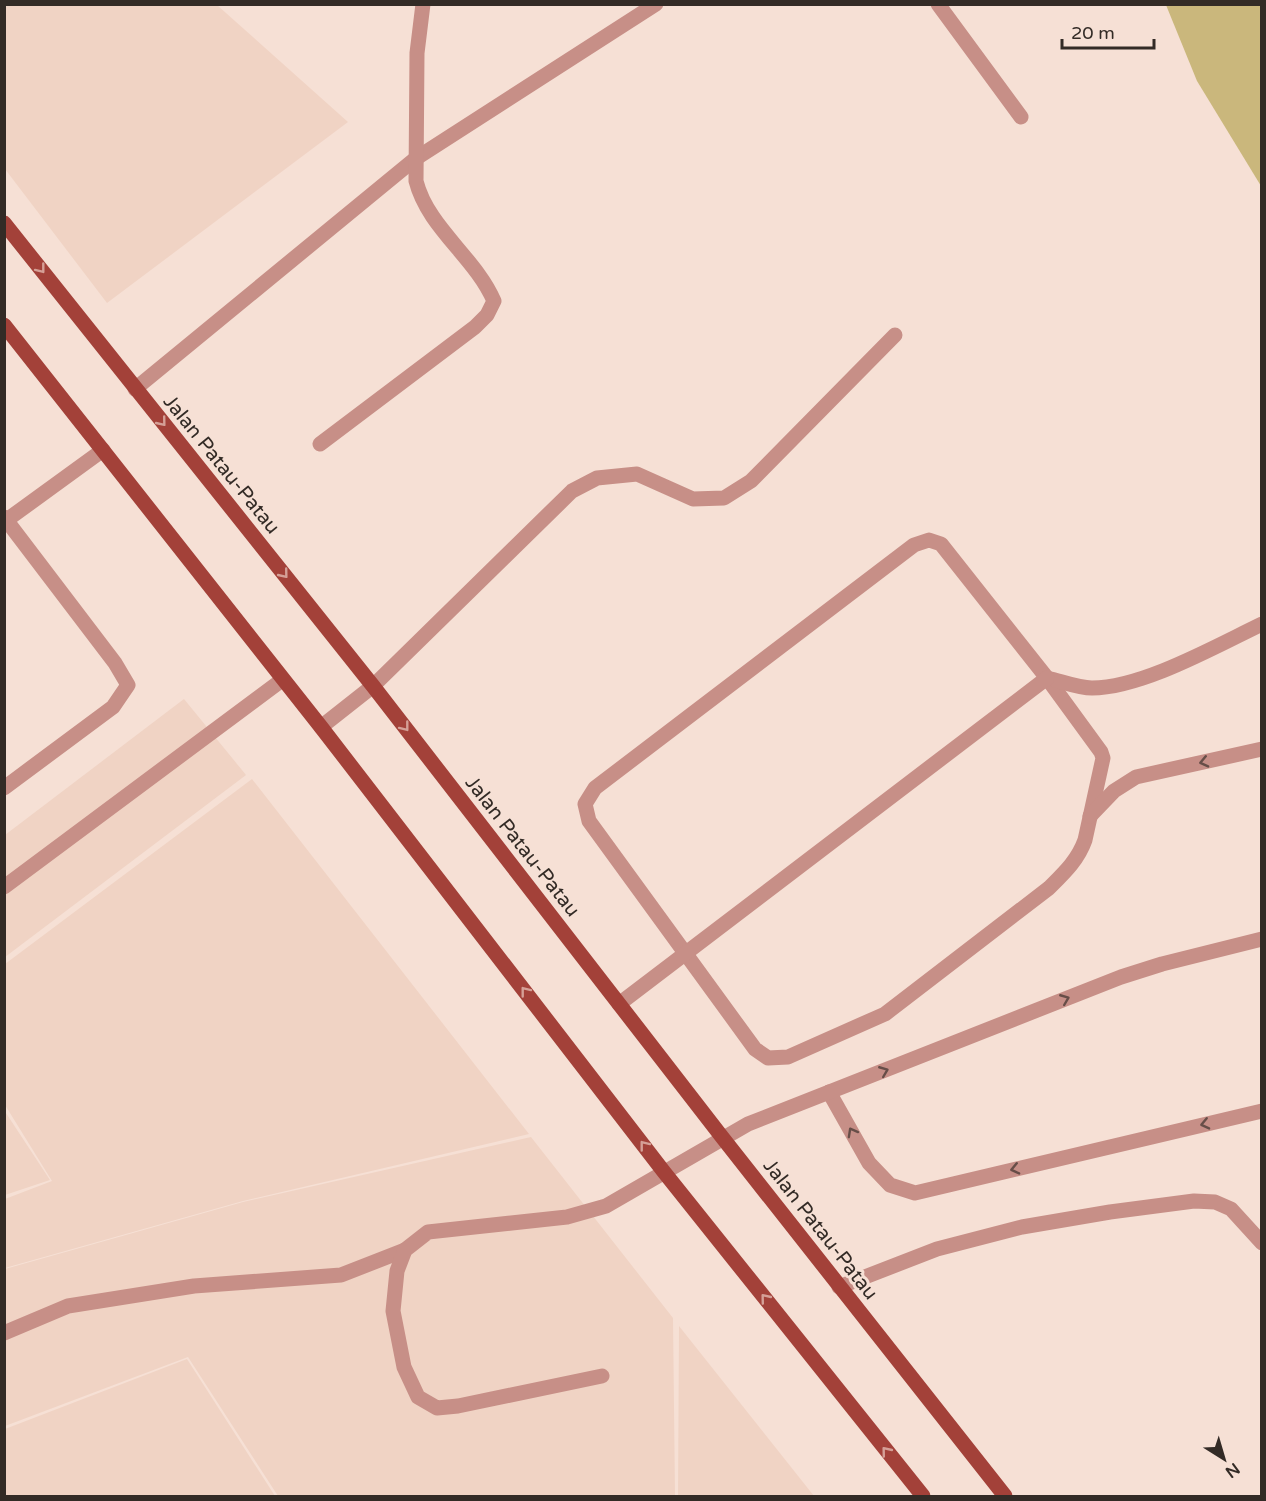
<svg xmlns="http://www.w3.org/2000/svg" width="1266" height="1501" viewBox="0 0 1266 1501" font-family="'Varela Round',sans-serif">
  <rect width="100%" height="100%" fill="#f6e0d5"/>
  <g fill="#f0d3c4">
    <path d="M 5,4 L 217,5 L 348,122 L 107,303 L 5,169 Z"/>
    <path d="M 184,699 L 246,775 L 5,957 L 5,835 Z"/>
    <path d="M 252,779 L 529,1134 L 243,1201 L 5,1268 L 5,1199 L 52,1181 L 5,1105 L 5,964 Z"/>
    <path d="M 4,1110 L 50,1180 L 5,1195 L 4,1195 Z"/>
    <path d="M 531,1137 L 673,1318 L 675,1496 L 278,1496 L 188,1357 L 5,1426 L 5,1269 L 243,1202 Z"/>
    <path d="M 679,1326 L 814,1496 L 678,1496 Z"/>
    <path d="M 187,1359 L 275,1496 L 5,1496 L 5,1429 Z"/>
  </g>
  <path fill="#cab77c" d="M 1166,5 L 1261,5 L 1261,186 L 1197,81 Z"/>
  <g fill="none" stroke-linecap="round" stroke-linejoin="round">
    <g stroke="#c78f87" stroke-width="15">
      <path d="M 938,4 L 1021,117"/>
      <path d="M 135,389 L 415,159 L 656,4"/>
      <path d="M 320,444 L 475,327 L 487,315 L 494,301 C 475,257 428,228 416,181 L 417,53 L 423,4"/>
      <path d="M 4,517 L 115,663 L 128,685 L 113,707 L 4,788"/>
      <path d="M 4,522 L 103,450"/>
      <path d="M 929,540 L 941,544 L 1047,678 L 1101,752 L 1103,758 L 1085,840 C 1078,860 1064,873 1049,888 L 885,1014 L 788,1057 L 768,1058 L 755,1049 L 589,821 L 585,804 L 595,788 L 914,545 Z"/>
      <path d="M 1047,678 C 1061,681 1078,688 1092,688 C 1142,688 1216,646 1262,624"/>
      <path d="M 321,727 L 373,686 L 572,491 L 597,478 L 637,474 L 693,499 L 724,498 L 751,481 L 895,335"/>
      <path d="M 1090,816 L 1114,791 L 1136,777 L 1262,749"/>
      <path d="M 4,887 L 282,680"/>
      <path d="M 829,1092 L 869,1163 L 890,1185 L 915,1193 L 1262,1111"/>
      <path d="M 839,1287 L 937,1249 L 1022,1227 L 1110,1212 L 1194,1201 L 1215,1202 L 1231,1209 L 1262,1243"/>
      <path d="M 4,1333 L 68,1306 L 194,1286 L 341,1275 L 405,1250"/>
      <path d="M 602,1376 L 458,1406 L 437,1408 L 418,1397 L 404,1367 L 393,1311 L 397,1271 L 405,1250 L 428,1232 L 567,1217 L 606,1206 L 748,1124 L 1121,977 L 1162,964 L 1262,939"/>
    </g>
    <path stroke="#c78f87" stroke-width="15" d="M 619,1004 L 1047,678"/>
    <g stroke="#a34139" stroke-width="15">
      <path d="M 4,223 L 373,686 L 722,1137 L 1005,1496"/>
      <path d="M 4,325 L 321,727 L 664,1172 L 923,1496"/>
    </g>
  </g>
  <defs><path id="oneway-chevron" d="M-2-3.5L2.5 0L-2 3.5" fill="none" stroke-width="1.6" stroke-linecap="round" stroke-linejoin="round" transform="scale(1.5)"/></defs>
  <g stroke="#d5a097">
    <use href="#oneway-chevron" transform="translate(41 269) rotate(52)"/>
    <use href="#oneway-chevron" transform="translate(162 422) rotate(51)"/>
    <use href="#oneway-chevron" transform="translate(284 574) rotate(51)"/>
    <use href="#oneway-chevron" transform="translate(405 727) rotate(52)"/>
    <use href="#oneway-chevron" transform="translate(525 991) rotate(-128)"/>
    <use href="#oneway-chevron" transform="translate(644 1145) rotate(-128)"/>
    <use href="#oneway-chevron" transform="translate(765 1298) rotate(-129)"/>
    <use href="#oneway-chevron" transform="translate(886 1451) rotate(-129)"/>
  </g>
  <g stroke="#674e48">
    <use href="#oneway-chevron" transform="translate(1204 762) rotate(167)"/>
    <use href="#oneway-chevron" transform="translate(1065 999) rotate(-22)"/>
    <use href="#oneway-chevron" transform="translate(884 1071) rotate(-22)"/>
    <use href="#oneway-chevron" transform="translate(1205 1124) rotate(167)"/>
    <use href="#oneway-chevron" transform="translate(852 1132) rotate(-119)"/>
    <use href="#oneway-chevron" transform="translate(1015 1169) rotate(167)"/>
  </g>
  <g text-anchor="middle" stroke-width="6" stroke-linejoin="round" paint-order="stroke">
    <g font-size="20" fill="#332b26" stroke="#f6e0d5">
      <text transform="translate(222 464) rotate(51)" y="7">Jalan Patau-Patau</text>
      <text transform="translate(523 846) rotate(52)" y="7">Jalan Patau-Patau</text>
      <text transform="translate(821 1229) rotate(52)" y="7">Jalan Patau-Patau</text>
    </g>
  </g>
  <rect width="1266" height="1501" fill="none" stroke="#332b26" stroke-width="12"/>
  <g transform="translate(1224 1459) rotate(143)" stroke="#f6e0d5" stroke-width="4.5" paint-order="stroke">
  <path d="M0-4.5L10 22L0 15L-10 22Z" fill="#332b26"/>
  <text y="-9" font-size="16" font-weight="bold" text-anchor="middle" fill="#332b26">N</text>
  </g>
  <path d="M1062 39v9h92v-9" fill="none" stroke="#332b26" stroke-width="3"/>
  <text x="1071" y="39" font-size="18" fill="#332b26" stroke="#f6e0d5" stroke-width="4.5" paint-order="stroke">20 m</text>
</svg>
